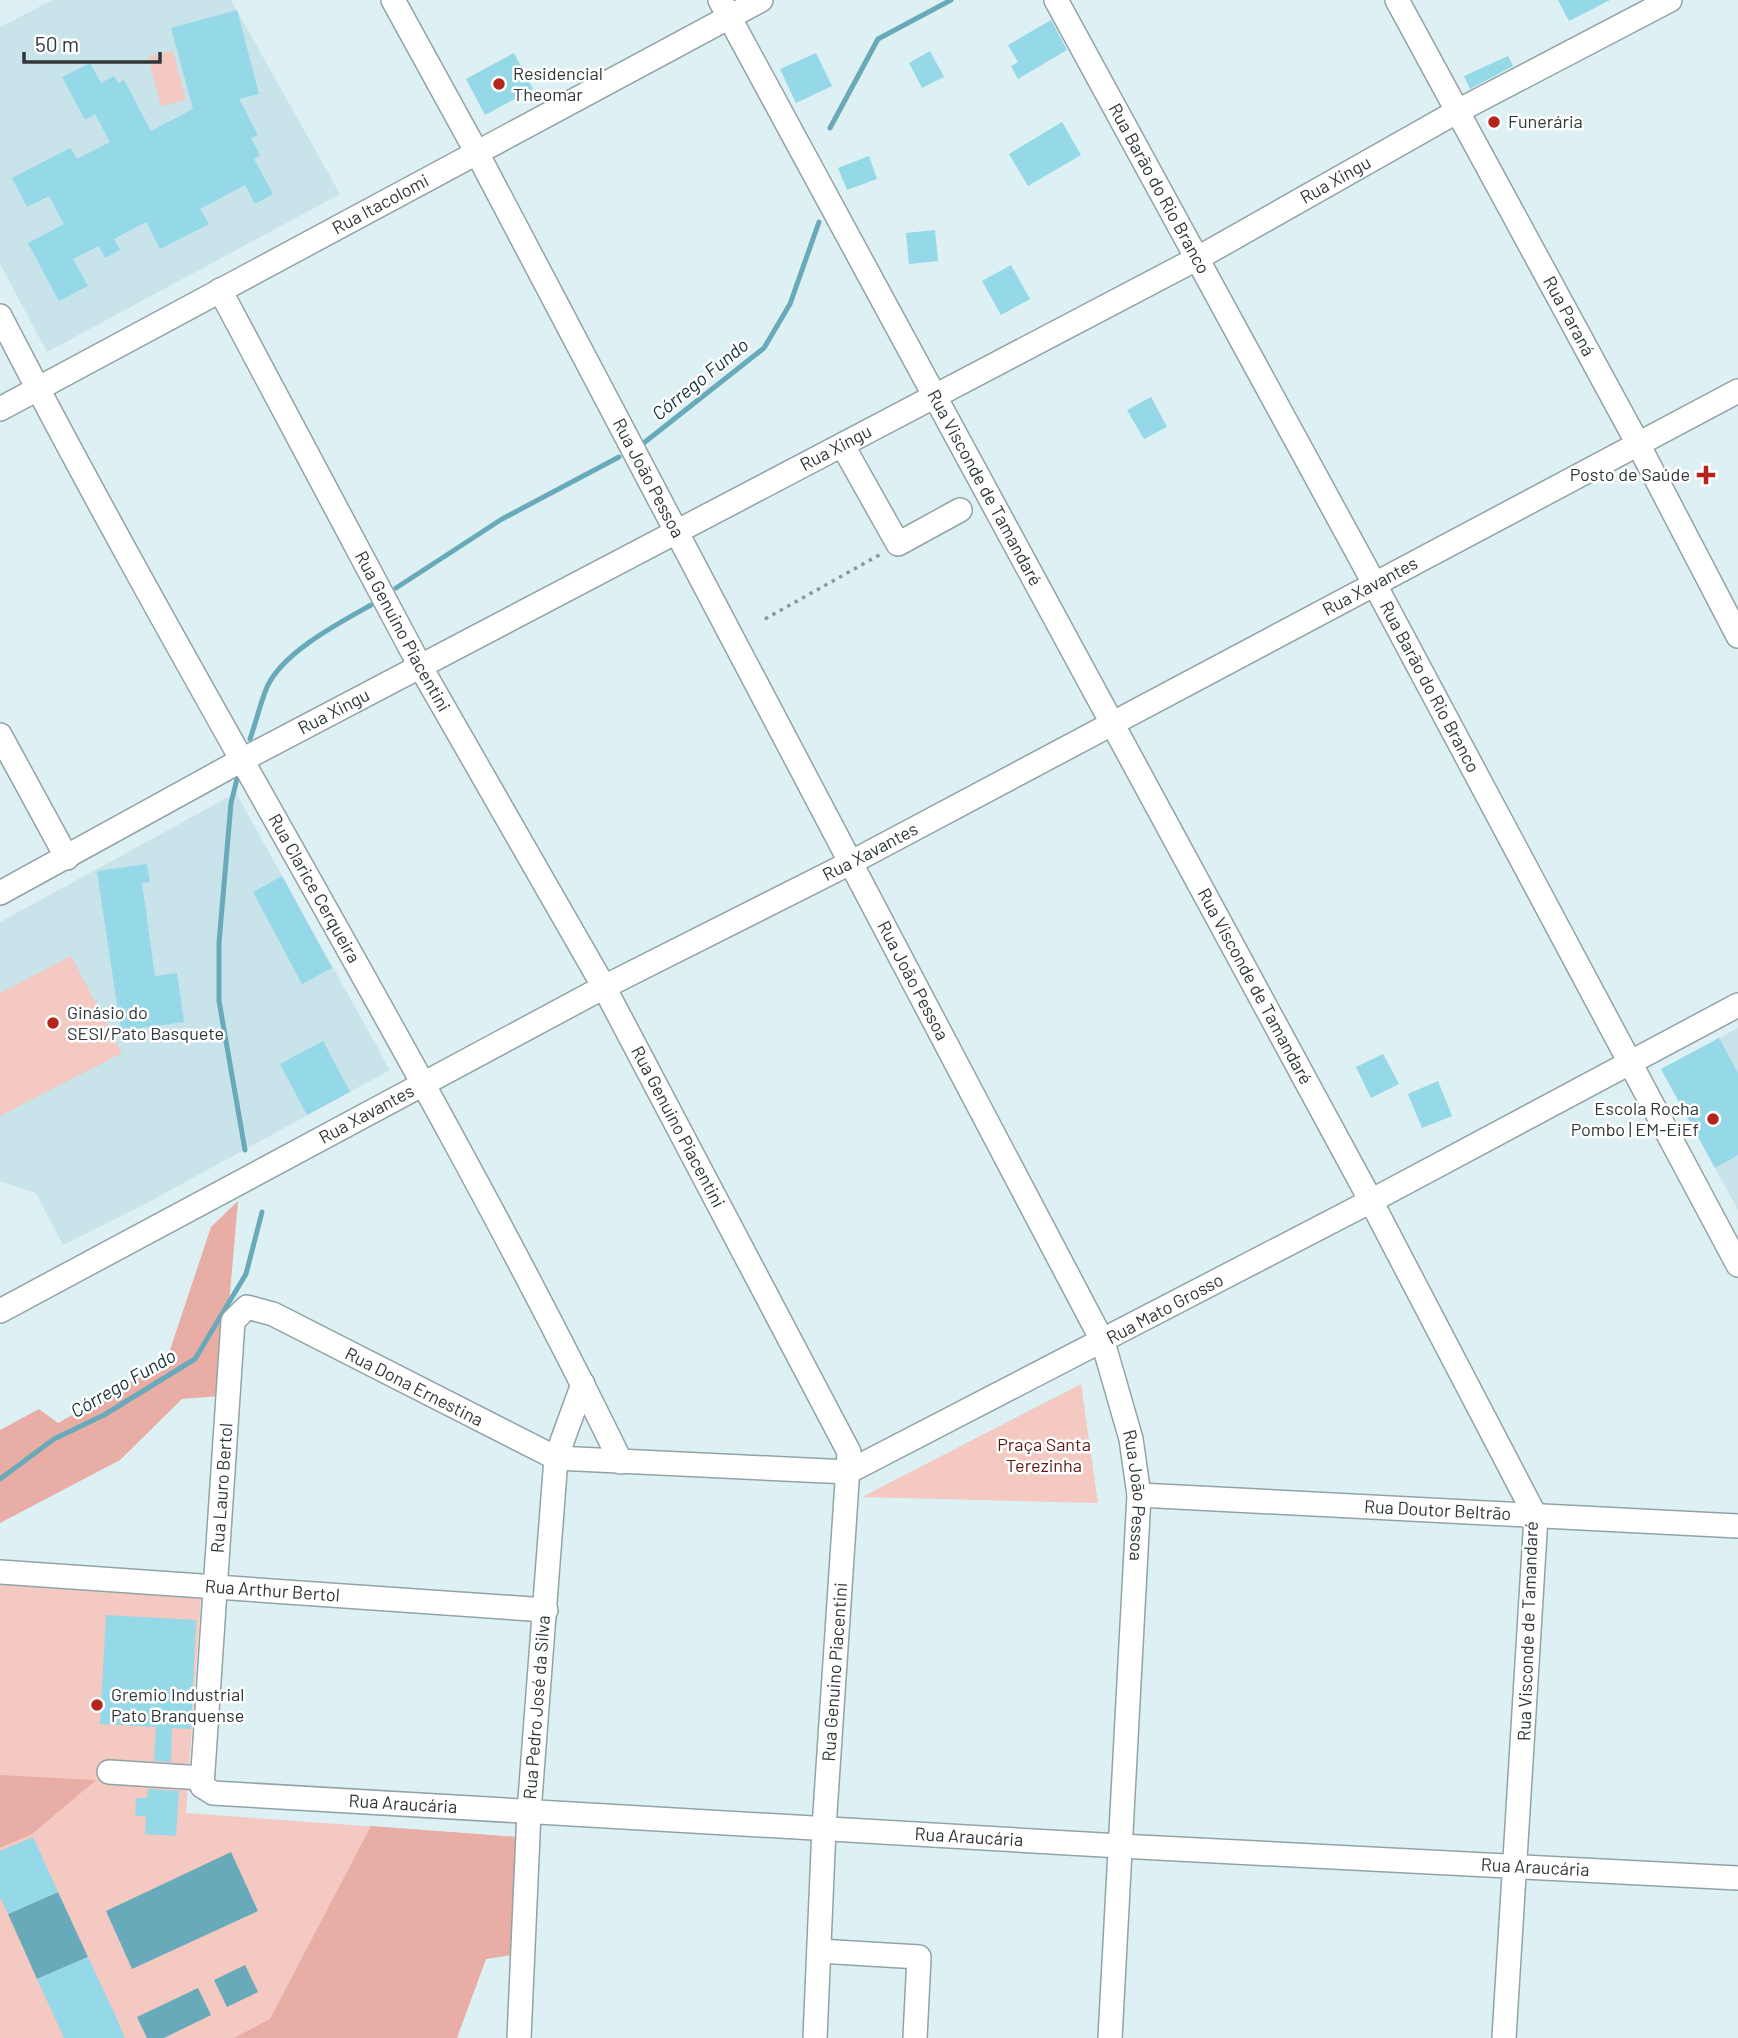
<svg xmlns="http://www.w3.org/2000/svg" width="1738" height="2038" viewBox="0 0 1738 2038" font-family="Barlow,sans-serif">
  <rect width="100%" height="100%" fill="#ddf0f4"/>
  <g fill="#c8e3ea">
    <path d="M 53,0 L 231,0 L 340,194 L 47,352 L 0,264 L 0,27 Z"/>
    <path d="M 236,793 L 390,1070 L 147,1203 L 63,1245 L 36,1193 L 0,1181 L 0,922 Z"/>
    <path d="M 1738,1028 L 1738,1210 L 1661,1069 Z"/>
  </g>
  <g fill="#f3c9c2">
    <path d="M 173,51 L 186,100 L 161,106 L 148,57 Z"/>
    <path d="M 71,956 L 122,1053 L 0,1116 L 0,993 Z"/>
    <path d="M 1081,1384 L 1098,1503 L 862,1497 Z"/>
    <path d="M 0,1580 L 201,1597 L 186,1813 L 517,1837 L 511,1955 L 486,1959 L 456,2038 L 0,2038 Z"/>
  </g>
  <g fill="#e8ada4">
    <path d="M 238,1201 L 221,1396 L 182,1399 L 120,1460 L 0,1523 L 0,1430 L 39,1409 L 58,1423 L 166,1362 L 211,1227 Z"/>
    <path d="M 0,1775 L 96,1780 L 32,1834 L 0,1848 Z"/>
    <path d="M 371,1826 L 517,1837 L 511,1955 L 486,1959 L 457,2038 L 234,2038 L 270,2019 Z"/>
  </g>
  <g fill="#69aaba">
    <path d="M 231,1852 L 258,1911 L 132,1969 L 106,1911 Z"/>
    <path d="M 58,1892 L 88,1957 L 37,1979 L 8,1914 Z"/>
    <path d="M 245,1965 L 258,1992 L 227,2007 L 214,1980 Z"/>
    <path d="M 198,1988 L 211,2015 L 164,2038 L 147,2038 L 137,2017 Z"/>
  </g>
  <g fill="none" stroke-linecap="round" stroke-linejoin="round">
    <g stroke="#69aaba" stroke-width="5">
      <path d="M 830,128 L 878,39 L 951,0"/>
      <path d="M 645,442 L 764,348 L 790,304 L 819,222"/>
      <path d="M 396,588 L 502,519 L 619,457"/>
      <path d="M 250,739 C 256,722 260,704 267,687 C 283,652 339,623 371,605"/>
      <path d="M 237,779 L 231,803 L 219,943 L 219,1001 L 245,1150"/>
      <path d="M 0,1479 L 54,1439 L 104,1415 L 195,1359 L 246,1274 L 262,1212"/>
    </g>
  </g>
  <g fill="#95d8e8">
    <path d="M 1558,0 L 1610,0 L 1569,21 Z"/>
    <path d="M 237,10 L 259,94 L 239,99 L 258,135 L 251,138 L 260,155 L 254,159 L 273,194 L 255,204 L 245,185 L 200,209 L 209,224 L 160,249 L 146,222 L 114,239 L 120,250 L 105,258 L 99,246 L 73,259 L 88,286 L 59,301 L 28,243 L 64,224 L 49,196 L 27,207 L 12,178 L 70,148 L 77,159 L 110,142 L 95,114 L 85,120 L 62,77 L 90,63 L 101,83 L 114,76 L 118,83 L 124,80 L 151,131 L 193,109 L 171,28 Z"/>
    <path d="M 1051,20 L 1067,50 L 1018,79 L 1011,66 L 1018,62 L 1008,45 Z"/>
    <path d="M 930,51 L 944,77 L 922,88 L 909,63 Z"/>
    <path d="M 514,53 L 533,89 L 485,115 L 466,79 Z"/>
    <path d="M 816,53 L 832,86 L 796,103 L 780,69 Z"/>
    <path d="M 1508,56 L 1513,66 L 1470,89 L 1464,76 Z"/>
    <path d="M 1062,122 L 1081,155 L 1028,186 L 1009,154 Z"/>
    <path d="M 869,156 L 877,179 L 847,190 L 838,168 Z"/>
    <path d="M 935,230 L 938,261 L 909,264 L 906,233 Z"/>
    <path d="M 1011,265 L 1030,299 L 1001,315 L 982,281 Z"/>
    <path d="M 1151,397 L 1167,427 L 1144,439 L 1127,410 Z"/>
    <path d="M 147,864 L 150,882 L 142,883 L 155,976 L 177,973 L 184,1022 L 121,1031 L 97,871 Z"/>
    <path d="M 282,876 L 332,968 L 302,984 L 253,892 Z"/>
    <path d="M 1719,1038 L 1738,1073 L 1738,1155 L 1715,1168 L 1661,1069 Z"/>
    <path d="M 323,1041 L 350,1092 L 307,1115 L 280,1064 Z"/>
    <path d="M 1383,1054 L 1399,1084 L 1371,1098 L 1356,1067 Z"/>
    <path d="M 1438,1081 L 1452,1116 L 1422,1128 L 1408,1094 Z"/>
    <path d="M 106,1615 L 196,1620 L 191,1729 L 172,1728 L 171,1762 L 154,1761 L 156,1727 L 100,1724 Z"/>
    <path d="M 148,1789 L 179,1791 L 176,1836 L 145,1834 L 146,1816 L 135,1816 L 136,1798 L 147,1798 Z"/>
    <path d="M 33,1837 L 58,1892 L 8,1914 L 0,1897 L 0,1851 Z"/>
    <path d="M 88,1957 L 116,2017 L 125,2038 L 64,2038 L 37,1979 Z"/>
  </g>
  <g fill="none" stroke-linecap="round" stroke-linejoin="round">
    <defs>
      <g id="minor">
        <path id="s1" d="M 393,0 L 476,151 L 1103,1342 L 1131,1439 L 1139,1495 L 1110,2038"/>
        <path id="s2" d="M 720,0 L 1371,1201 L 1536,1517 L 1504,2038"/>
        <path id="s3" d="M 1056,0 L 1374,583 L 1738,1265"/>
        <path id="s4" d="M 1397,0 L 1637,442 L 1738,636"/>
        <path id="s5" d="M 220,290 L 420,666 L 604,987 L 849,1452 L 824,1828 L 815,2038"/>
        <path id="s6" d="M 0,316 C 199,702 431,1073 621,1462"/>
        <path id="s7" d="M 0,409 L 761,0"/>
        <path d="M 843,446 L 898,544 L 960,510"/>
        <path d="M 0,735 L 67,858"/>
        <path id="s8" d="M 0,893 L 240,761 L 1198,258 L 1456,112 L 1670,0"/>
        <path id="s9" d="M 1738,1005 L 1371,1201 L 848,1472 L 556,1458 L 273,1314 L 247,1307 L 233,1321 L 202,1786 L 213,1793 L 1120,1846 L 1738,1878"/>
        <path id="s10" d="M 0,1311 L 604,987 L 852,862 L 1738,391"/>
        <path id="s11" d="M 1139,1495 L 1738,1526"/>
        <path id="s12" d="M 0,1572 L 546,1610"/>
        <path d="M 109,1772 L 202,1778"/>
        <path d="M 819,1951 L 919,1957 L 915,2038"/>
        <path id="s13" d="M 519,2038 L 529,1812 L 556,1458 L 583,1384"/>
      </g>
    </defs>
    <use href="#minor" stroke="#92a3a7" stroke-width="26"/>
    <path stroke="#8c999c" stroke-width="3.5" stroke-dasharray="3.5 5" stroke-linecap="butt" d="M 765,619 L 881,554"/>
    <use href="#minor" stroke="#fff" stroke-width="23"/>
  </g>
  <g fill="#b4251c" stroke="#fff" stroke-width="2.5">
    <circle cx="499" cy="84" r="7"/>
    <circle cx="1494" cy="122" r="7"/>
    <path d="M1702.5 464.5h7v7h7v7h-7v7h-7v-7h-7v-7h7z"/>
    <circle cx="53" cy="1023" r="7"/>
    <circle cx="1713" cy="1119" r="7"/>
    <circle cx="97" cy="1705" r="7"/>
  </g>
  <g text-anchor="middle" stroke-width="5" stroke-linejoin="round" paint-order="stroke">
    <g font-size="18" fill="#303739" stroke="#fff" text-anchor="start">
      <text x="513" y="80">Residencial<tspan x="513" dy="21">Theomar</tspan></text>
      <text x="1508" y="128">Funerária</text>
      <text x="1690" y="481" text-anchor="end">Posto de Saúde</text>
      <text x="67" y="1019">Ginásio do<tspan x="67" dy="21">SESI/Pato Basquete</tspan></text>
      <text x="1699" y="1115" text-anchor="end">Escola Rocha<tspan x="1699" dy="21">Pombo | EM-EiEf</tspan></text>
      <text x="111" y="1701">Gremio Industrial<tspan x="111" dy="21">Pato Branquense</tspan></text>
    </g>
    <g font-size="18" fill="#303739" stroke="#fff">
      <text dy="6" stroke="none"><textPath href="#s8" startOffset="1514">Rua Xingu</textPath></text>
      <text dy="6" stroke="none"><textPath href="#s3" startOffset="215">Rua Barão do Rio Branco</textPath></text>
      <text dy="6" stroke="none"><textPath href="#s7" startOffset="432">Rua Itacolomi</textPath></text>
      <text dy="6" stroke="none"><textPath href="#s4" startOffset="360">Rua Paraná</textPath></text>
      <text dy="6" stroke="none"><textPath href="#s8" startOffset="947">Rua Xingu</textPath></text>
      <text dy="6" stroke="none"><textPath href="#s1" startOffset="542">Rua João Pessoa</textPath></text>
      <text dy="6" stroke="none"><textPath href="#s2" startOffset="555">Rua Visconde de Tamandaré</textPath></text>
      <text dy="6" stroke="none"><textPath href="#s10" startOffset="1550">Rua Xavantes</textPath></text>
      <text dy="6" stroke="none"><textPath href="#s5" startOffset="387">Rua Genuino Piacentini</textPath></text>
      <text dy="6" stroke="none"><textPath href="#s3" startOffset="782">Rua Barão do Rio Branco</textPath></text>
      <text dy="6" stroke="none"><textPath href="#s8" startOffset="380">Rua Xingu</textPath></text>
      <text dy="6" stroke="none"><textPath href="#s10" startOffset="984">Rua Xavantes</textPath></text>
      <text dy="6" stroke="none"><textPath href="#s6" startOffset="653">Rua Clarice Cerqueira</textPath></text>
      <text dy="6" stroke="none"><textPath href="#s1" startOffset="1110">Rua João Pessoa</textPath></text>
      <text dy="6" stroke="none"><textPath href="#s2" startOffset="1122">Rua Visconde de Tamandaré</textPath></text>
      <text dy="6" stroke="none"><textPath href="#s10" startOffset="416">Rua Xavantes</textPath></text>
      <text dy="6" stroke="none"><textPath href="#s5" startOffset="954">Rua Genuino Piacentini</textPath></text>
      <text transform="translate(1165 1309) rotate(-28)" y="6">Rua Mato Grosso</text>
      <text transform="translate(414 1387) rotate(27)" y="6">Rua Dona Ernestina</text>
      <text transform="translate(222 1488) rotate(-86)" y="6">Rua Lauro Bertol</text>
      <text dy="6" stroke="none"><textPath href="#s1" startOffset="1676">Rua João Pessoa</textPath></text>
      <text dy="6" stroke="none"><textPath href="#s11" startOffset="299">Rua Doutor Beltrão</textPath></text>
      <text dy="6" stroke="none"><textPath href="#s12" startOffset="273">Rua Arthur Bertol</textPath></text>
      <text transform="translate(1528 1631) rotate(-88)" y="6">Rua Visconde de Tamandaré</text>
      <text transform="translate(835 1672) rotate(-86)" y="6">Rua Genuino Piacentini</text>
      <text dy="6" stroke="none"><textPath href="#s13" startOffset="331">Rua Pedro José da Silva</textPath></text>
      <text dy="6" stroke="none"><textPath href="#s9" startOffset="2331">Rua Araucária</textPath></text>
      <text dy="6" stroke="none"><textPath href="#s9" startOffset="2898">Rua Araucária</textPath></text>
      <text dy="6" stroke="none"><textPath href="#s9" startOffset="3465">Rua Araucária</textPath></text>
    </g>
    <g font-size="18" fill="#5e1913" stroke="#fff">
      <text x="1044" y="1451">Praça Santa<tspan x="1044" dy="21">Terezinha</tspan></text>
    </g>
    <g font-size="19" font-style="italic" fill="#12333a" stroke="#fff">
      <text transform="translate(700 379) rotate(-39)" y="7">Córrego Fundo</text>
      <text transform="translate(123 1383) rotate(-30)" y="7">Córrego Fundo</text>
    </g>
  </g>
  <path d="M24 52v10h136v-10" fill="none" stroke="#303739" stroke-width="3.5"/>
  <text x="35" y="52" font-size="21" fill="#303739" stroke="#ffffff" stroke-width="5" paint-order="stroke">50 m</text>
</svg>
